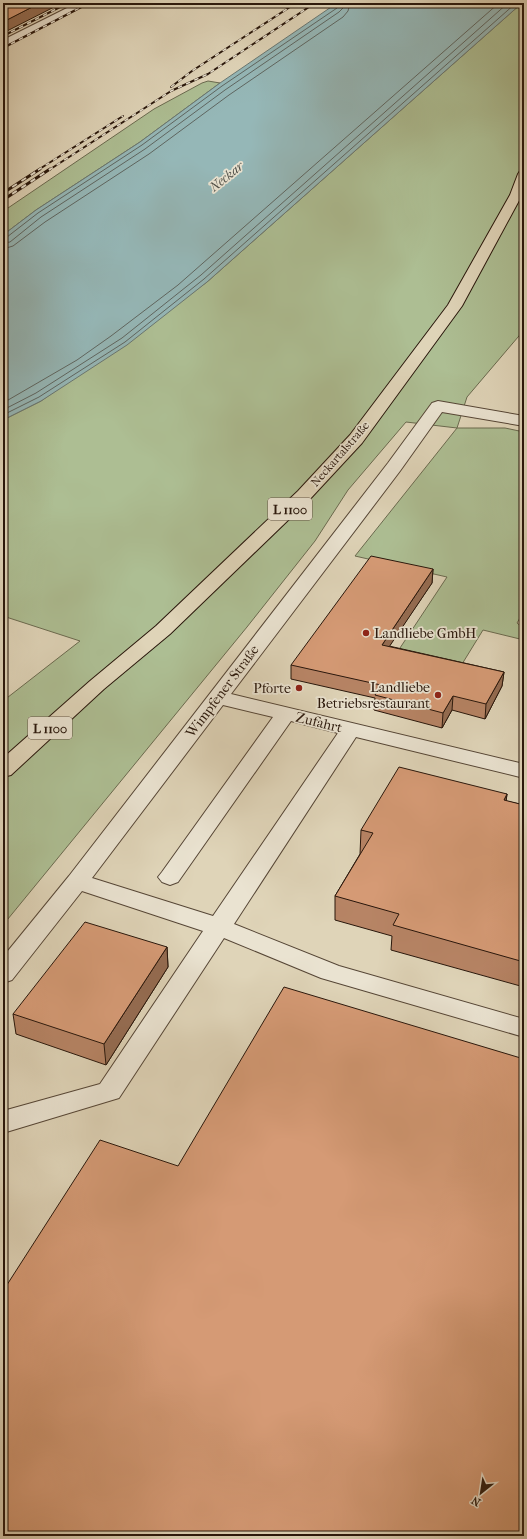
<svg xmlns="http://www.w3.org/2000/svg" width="527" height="1539" viewBox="0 0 527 1539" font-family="'IM FELL French Canon',serif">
  <rect width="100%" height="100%" fill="#dfd4b8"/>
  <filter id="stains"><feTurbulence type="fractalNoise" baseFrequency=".005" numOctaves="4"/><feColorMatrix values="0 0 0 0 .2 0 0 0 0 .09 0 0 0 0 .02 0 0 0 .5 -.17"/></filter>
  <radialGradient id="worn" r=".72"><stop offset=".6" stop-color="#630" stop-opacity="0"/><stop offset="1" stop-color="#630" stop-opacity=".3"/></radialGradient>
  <g fill="#adbe93" stroke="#6a6a4f">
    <path d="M 522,3 L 524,3 L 524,330 L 467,397 L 457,428 L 505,428 L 524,432 L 524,611 L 517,623 L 524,629 L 524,640 L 483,630 L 459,669 L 396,654 L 447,577 L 355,556 L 457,428 L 406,422 L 348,490 L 315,541 L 247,627 L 3,925 L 3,701 L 80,641 L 3,616 L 3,420 L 41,401 L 207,282 Z"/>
    <path d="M 208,81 L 220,83 L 140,142 L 36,210 L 3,235 L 3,212 L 8,208 L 154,109 L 202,83 Z"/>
  </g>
  <path fill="#95b7b7" stroke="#697772" d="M 337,3 L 522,3 L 207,282 L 127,345 L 41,401 L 3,420 L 3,235 L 36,210 L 140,142 L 220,83 Z"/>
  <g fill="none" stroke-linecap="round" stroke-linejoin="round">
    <g stroke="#5e6661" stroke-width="1">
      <path d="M 3,238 L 7,237 L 38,213 L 142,145 L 222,86 L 337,8 L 339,3"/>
      <path d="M 3,243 L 10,242 L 41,217 L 145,149 L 225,90 L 339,12 L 343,8 L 344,3"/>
      <path d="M 3,249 L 13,246 L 45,222 L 149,154 L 229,95 L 343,17 L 348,11 L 350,3"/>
      <path d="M 3,403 L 77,360 L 111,336 L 178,285 L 499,3"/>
      <path d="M 3,410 L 36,393 L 122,338 L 201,275 L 508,3"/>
      <path d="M 3,415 L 39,397 L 125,342 L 204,279 L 516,3"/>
    </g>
    <defs>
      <g id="minor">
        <path d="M 77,3 L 89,3 L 3,47 L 3,40 Z"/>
        <path d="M 438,401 L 524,416 L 524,426 L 442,412 L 400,471 L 231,694 L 524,764 L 524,778 L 356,737 L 234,924 L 339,966 L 524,1019 L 524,1037 L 321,978 L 224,938 L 119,1098 L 3,1133 L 3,1111 L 100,1084 L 203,931 L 82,891 L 12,980 L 3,983 L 3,957 L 69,876 L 388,463 L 432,403 ZM 223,705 L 273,717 L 162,872 L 158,877 L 162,882 L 170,885 L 178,882 L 291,721 L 338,733 L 213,916 L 92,878 Z"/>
      </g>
      <path id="major" d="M 524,170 L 524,190 L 522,195 L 462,306 L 362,443 L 310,499 L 170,634 L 104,689 L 11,775 L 3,777 L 3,758 L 90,681 L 156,626 L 298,491 L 350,435 L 448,305 L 510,195 L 518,174 L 520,171 Z"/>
    </defs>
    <use href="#minor" stroke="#564636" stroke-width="2"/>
    <use href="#major" stroke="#28160b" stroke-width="2"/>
    <use href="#minor" fill="#eae3d1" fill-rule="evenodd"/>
    <use href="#major" fill="#dfd4b8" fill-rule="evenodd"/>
    <defs>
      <g id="rail-far1">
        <path d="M 3,36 L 68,3"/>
        <path d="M 3,48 L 89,3"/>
        <path d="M 171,87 L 192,71 L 296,3"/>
        <path d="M 38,170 L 123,116"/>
        <path d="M 49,170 L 171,91 L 208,74 L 315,3"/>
      </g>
      <g id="rail">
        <path d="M 3,193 L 40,169"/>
        <path d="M 3,200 L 50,169"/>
      </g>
    </defs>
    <use href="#rail-far1" stroke="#28160b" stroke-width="2"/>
    <use href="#rail" stroke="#28160b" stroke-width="3"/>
    <use href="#rail-far1" stroke="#eae3d1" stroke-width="1.5" stroke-dasharray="4.5" stroke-linecap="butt"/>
    <use href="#rail" stroke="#eae3d1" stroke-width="2" stroke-dasharray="5.5" stroke-linecap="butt"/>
  </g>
  <g fill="#b78465" stroke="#28160b">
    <path d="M 433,569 L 432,583 L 389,646 L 504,672 L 502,686 L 485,719 L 452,710 L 442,728 L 374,710 L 375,698 L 291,679 L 291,665 Z"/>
    <path d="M 507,794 L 506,801 L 524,805 L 524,987 L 391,950 L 392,936 L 335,920 L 335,896 L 360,854 L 361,830 Z"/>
    <path d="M 167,947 L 168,967 L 106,1065 L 16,1034 L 13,1014 Z"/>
  </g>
  <g fill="#956c52" stroke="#28160b">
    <path d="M 40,3 L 60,3 L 60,4 L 3,33 L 3,22 Z"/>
    <path d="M 433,569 L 432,583 L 381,659 L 382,645 Z"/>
    <path d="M 504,672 L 502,686 L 485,719 L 486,704 Z"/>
    <path d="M 453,696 L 452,710 L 442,728 L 443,713 Z"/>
    <path d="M 507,794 L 504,817 L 504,800 Z"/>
    <path d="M 167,947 L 168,967 L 106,1065 L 104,1044 Z"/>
  </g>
  <g fill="#d59a75" stroke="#28160b">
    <path d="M 3,3 L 40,3 L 3,22 Z"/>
    <path d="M 371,556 L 433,569 L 382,645 L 504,672 L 486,704 L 453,696 L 443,713 L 375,695 L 381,685 L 291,665 Z"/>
    <path d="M 399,767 L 507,794 L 504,800 L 524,805 L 524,962 L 393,925 L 399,914 L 335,896 L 373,833 L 361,830 Z"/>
    <path d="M 85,922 L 167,947 L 104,1044 L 13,1014 Z"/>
    <path d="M 284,987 L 524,1059 L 524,1536 L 3,1536 L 3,1291 L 100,1140 L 178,1166 Z"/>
  </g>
  <g fill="#8f2418" stroke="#eae3d1" stroke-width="1.5">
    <circle cx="366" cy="633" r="4"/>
    <circle cx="299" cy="688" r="4"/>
    <circle cx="438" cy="695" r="4"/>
  </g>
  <g text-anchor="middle" stroke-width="3.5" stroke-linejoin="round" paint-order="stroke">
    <g font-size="12" fill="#28160b" stroke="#eae3d1">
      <text transform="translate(340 454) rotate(-49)" y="4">Neckartalstraße</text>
    </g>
    <g font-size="13" font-style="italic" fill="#4e4e47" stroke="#eae3d1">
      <text transform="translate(226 176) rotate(-39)" y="5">Neckar</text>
    </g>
    <g fill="#eae3d1" stroke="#625446" stroke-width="1">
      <rect x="268" y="498" width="44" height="22" rx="3"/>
      <rect x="28" y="717" width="44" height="22" rx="3"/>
    </g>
    <g font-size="13" font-weight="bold" fill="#28160b">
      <text x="290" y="514">L 1100</text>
      <text x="50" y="733">L 1100</text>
    </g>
    <g font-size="14" fill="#28160b" stroke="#eae3d1" text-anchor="end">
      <text x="374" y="638" text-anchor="start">Landliebe GmbH</text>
      <text x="430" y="692">Landliebe<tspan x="430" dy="16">Betriebsrestaurant</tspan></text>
      <text x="291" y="693">Pforte</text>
    </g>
    <g font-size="14" fill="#28160b" stroke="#eae3d1">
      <text transform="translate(222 691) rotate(-53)" y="5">Wimpfener Straße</text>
      <text transform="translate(319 722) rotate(14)" y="5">Zufahrt</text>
    </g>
  </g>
  <rect width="527" height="1539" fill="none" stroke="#dfd4b8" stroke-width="16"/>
  <rect x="4" y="4" width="519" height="1531" fill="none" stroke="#28160b" stroke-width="2"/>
  <rect x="8" y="8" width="511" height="1523" fill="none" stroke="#28160b"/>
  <g transform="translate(481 1493) rotate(210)" stroke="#eae3d1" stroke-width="3" paint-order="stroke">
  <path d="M0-3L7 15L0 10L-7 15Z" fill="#28160b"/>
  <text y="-6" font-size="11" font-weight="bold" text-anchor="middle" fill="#28160b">N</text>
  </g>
  <rect width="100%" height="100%" filter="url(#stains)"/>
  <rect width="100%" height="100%" fill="url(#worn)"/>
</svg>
